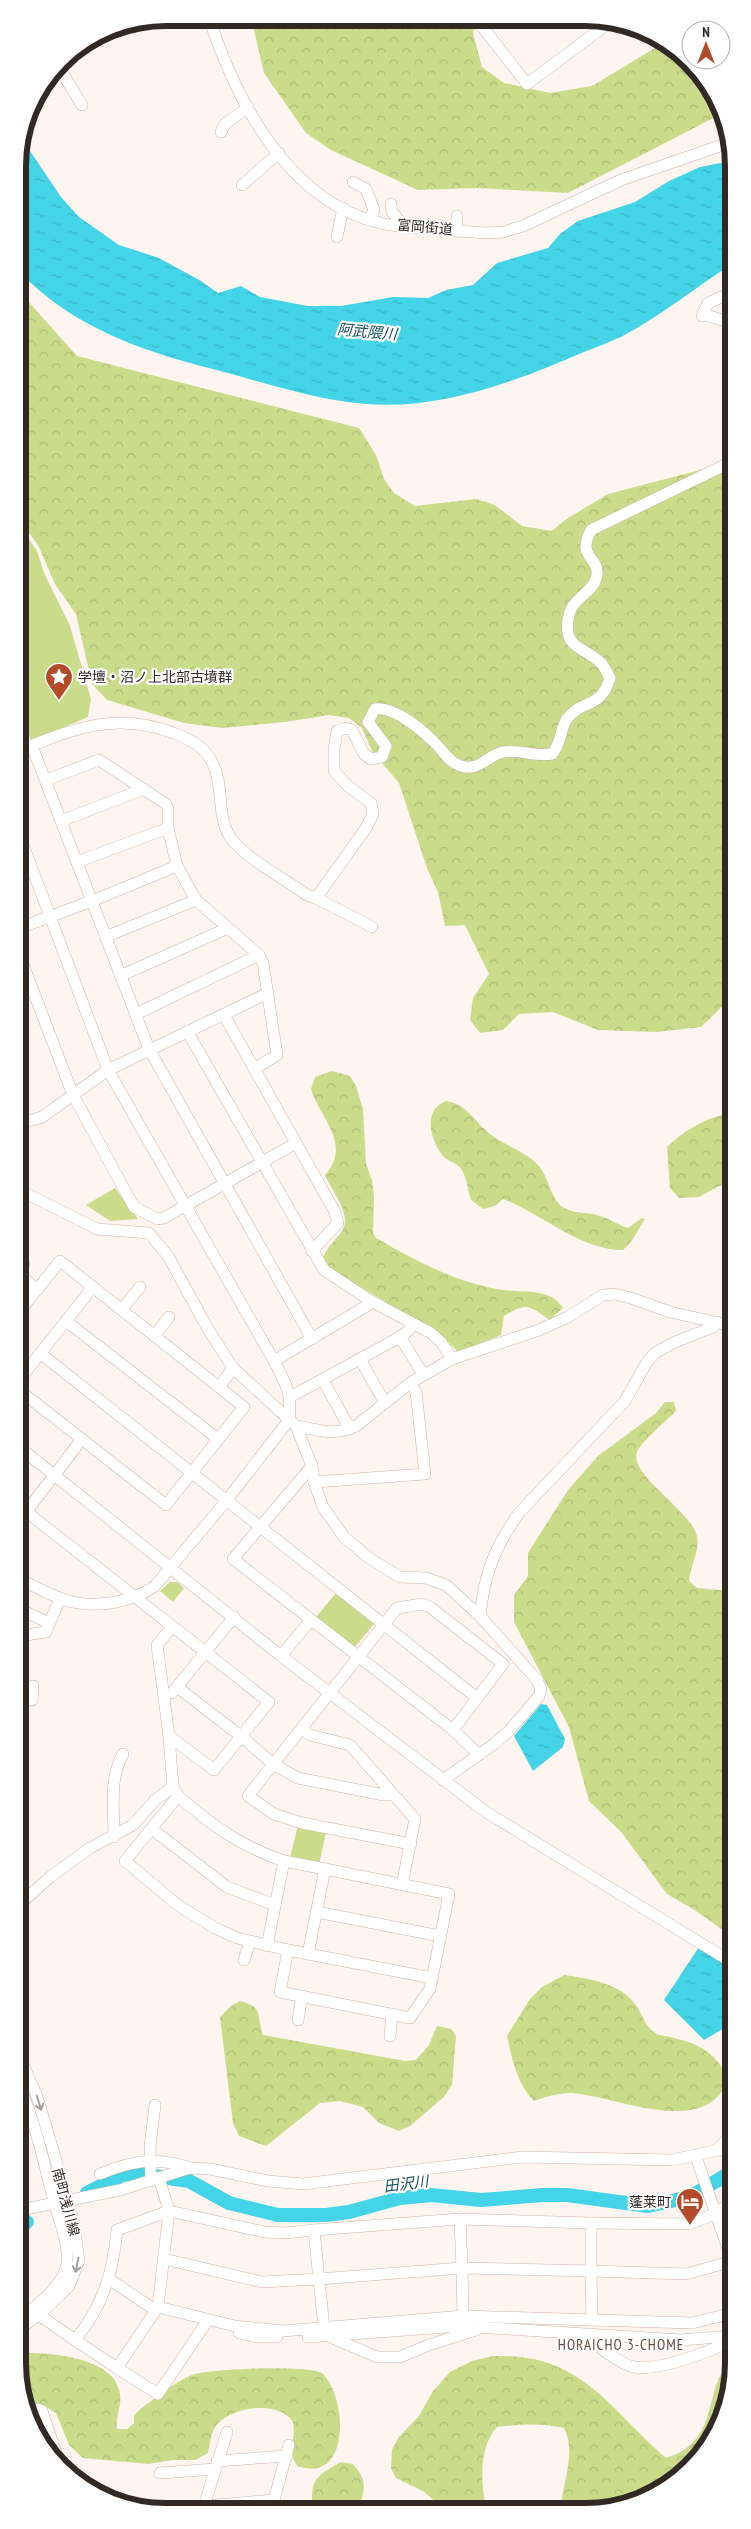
<svg xmlns="http://www.w3.org/2000/svg" width="751" height="2529" viewBox="0 0 751 2529" font-family="'PT Sans Narrow','Noto Sans JP',sans-serif">
  <defs>
    <pattern id="forest-crowns" width="20" height="18" patternUnits="userSpaceOnUse" patternTransform="scale(1.25)"><rect width="20" height="18" fill="#cadb8a"/><path d="M2 6a3 3 0 1 1 6 0M12 15a3 3 0 1 1 6 0" fill="none" stroke="#aebc77"/></pattern>
    <pattern id="water-ripples" width="26" height="14" patternUnits="userSpaceOnUse" patternTransform="scale(1.25)"><rect width="26" height="14" fill="#43d4e7"/><path d="M2 4q2-2 4 0t4 0M15 11q2-2 4 0t4 0" fill="none" stroke="#3bb6c6"/></pattern>
  </defs>
  <rect width="100%" height="100%" fill="#fef4f0"/>
  <g fill="url(#forest-crowns)">
    <path d="M 251,18 L 476,20 L 473,33 L 482,67 L 504,83 L 550,93 L 592,86 L 665,42 C 690,61 712,83 723,113 L 568,193 L 478,188 L 418,190 L 331,150 L 306,133 L 264,73 Z"/>
    <path d="M 18,290 L 77,356 L 359,428 L 376,455 L 384,479 L 394,493 L 415,506 L 476,499 L 495,505 L 522,526 L 552,531 L 565,520 L 608,494 L 731,462 L 732,997 L 701,1027 L 657,1032 L 598,1030 L 553,1012 L 519,1014 L 503,1030 L 480,1033 L 470,1020 L 473,998 L 489,974 L 465,925 L 445,926 L 438,892 L 427,868 L 399,783 L 372,751 L 362,728 L 349,718 L 329,715 L 285,722 L 222,728 L 184,723 L 107,700 L 92,684 L 76,614 L 55,584 L 38,545 L 18,518 Z"/>
    <path d="M 332,1071 L 350,1076 L 356,1086 L 363,1109 L 366,1164 L 372,1180 L 374,1197 L 373,1233 L 376,1238 C 414,1260 453,1281 497,1289 C 520,1294 549,1286 563,1308 L 549,1320 C 530,1305 526,1302 504,1316 L 501,1335 L 458,1352 L 442,1336 L 331,1269 L 323,1257 C 328,1246 336,1240 342,1231 C 353,1215 331,1190 325,1175 C 353,1144 319,1117 311,1089 L 315,1077 Z"/>
    <path d="M 446,1101 C 467,1104 475,1122 490,1134 C 505,1146 525,1151 538,1165 C 549,1177 549,1194 560,1205 C 572,1215 586,1211 600,1216 C 610,1219 618,1225 628,1228 L 642,1218 L 645,1219 L 631,1242 L 623,1250 C 579,1250 543,1214 503,1199 L 495,1206 L 483,1209 L 471,1200 C 468,1191 467,1179 462,1170 C 458,1163 449,1162 444,1157 C 430,1141 422,1110 446,1101 Z"/>
    <path d="M 726,1114 L 732,1114 L 732,1184 L 719,1186 L 699,1197 L 679,1198 L 670,1188 L 667,1147 C 684,1131 703,1119 726,1114 Z"/>
    <path d="M 665,1402 L 674,1402 L 676,1411 C 667,1420 640,1443 637,1452 C 628,1474 691,1511 697,1536 C 700,1551 690,1566 689,1581 L 697,1588 L 732,1591 L 733,1937 L 693,1909 L 667,1894 L 622,1833 L 589,1801 L 569,1727 L 514,1622 L 514,1595 L 528,1576 L 528,1553 L 568,1490 L 598,1456 L 656,1413 Z"/>
    <path d="M 564,1975 C 591,1979 622,1983 638,2008 C 643,2017 646,2027 655,2033 C 660,2036 668,2036 674,2038 C 695,2043 711,2050 723,2069 C 726,2074 726,2086 722,2091 C 694,2134 611,2095 571,2093 C 558,2093 546,2097 534,2101 C 517,2084 512,2059 507,2036 L 530,1999 L 542,1987 Z"/>
    <path d="M 240,2001 C 264,2007 256,2015 263,2035 L 405,2061 L 416,2060 L 429,2045 L 437,2026 L 451,2029 L 456,2036 L 452,2085 L 444,2097 L 410,2126 L 399,2131 L 379,2123 L 363,2107 L 340,2101 L 320,2103 L 266,2146 L 239,2136 L 233,2123 L 220,2017 L 231,2006 Z"/>
    <path d="M 20,2353 C 49,2352 116,2357 120,2394 C 122,2406 115,2417 117,2429 L 127,2429 L 134,2423 L 134,2416 L 138,2411 C 154,2399 173,2383 192,2375 C 207,2369 312,2364 323,2374 C 348,2400 350,2485 297,2466 C 295,2461 292,2457 292,2451 C 291,2441 298,2426 290,2418 C 272,2400 228,2408 215,2427 C 211,2433 210,2445 208,2453 L 195,2460 L 172,2460 L 149,2464 L 83,2458 L 69,2445 L 56,2413 L 43,2405 L 25,2405 L 20,2392 Z"/>
    <path d="M 493,2356 C 582,2353 607,2407 666,2458 C 724,2441 701,2380 733,2363 C 733,2431 681,2495 614,2509 C 598,2512 577,2509 561,2509 C 562,2482 577,2454 564,2428 C 542,2423 520,2424 497,2427 C 478,2448 481,2483 486,2509 L 444,2509 L 423,2491 L 396,2478 L 391,2468 L 392,2450 L 398,2438 L 419,2416 L 433,2391 L 450,2372 L 472,2361 Z"/>
    <path d="M 341,2462 L 353,2464 C 367,2480 366,2489 358,2509 L 313,2509 C 309,2480 317,2475 341,2462 Z"/>
  </g>
  <g fill="#cadb8a">
    <path d="M 18,528 L 21,528 L 37,551 L 44,573 L 70,626 L 91,699 L 88,717 L 31,741 L 18,705 Z"/>
    <path d="M 18,713 L 29,741 L 18,746 Z"/>
    <path d="M 115,1188 L 138,1219 L 110,1221 L 86,1205 Z"/>
    <path d="M 170,1582 L 177,1582 L 184,1588 L 173,1602 L 160,1591 Z"/>
    <path d="M 336,1593 L 374,1624 L 354,1648 L 316,1617 Z"/>
    <path d="M 298,1825 L 326,1832 L 319,1865 L 290,1858 Z"/>
  </g>
  <g fill="url(#water-ripples)">
    <path d="M 22,139 L 61,197 L 79,217 L 119,245 L 159,258 L 201,281 L 218,293 L 241,286 L 260,297 L 308,306 L 341,306 L 393,297 L 428,298 L 446,290 L 473,285 L 497,263 L 548,248 L 561,233 L 578,221 L 635,202 L 669,181 L 700,167 L 731,161 L 731,265 C 697,286 666,312 630,332 C 616,340 599,346 584,352 C 517,381 440,410 366,404 C 314,400 263,382 213,369 C 143,352 68,325 18,270 L 18,157 Z"/>
    <path d="M 541,1704 L 547,1705 L 565,1739 L 563,1747 L 533,1771 L 514,1736 Z"/>
    <path d="M 699,1947 L 733,1968 L 733,2023 L 704,2040 L 664,2000 Z"/>
  </g>
  <g fill="none" stroke-linecap="round" stroke-linejoin="round">
    <g stroke="#43d4e7" stroke-width="14">
      <path d="M 87,2193 L 122,2175 L 134,2173 L 189,2181 L 229,2203 L 278,2215 L 326,2215 L 349,2212 L 400,2198 L 431,2195 L 481,2200 L 543,2195 L 567,2195 L 648,2206 L 690,2197 L 733,2171"/>
      <path d="M 20,2226 L 27,2222"/>
    </g>
    <defs>
      <g id="minor">
        <path d="M 209,18 C 236,100 287,201 380,223 C 410,230 454,230 486,233 L 503,232 L 523,226 L 621,180 L 731,142"/>
        <path d="M 477,20 L 527,84 L 613,20"/>
        <path d="M 488,20 L 509,20"/>
        <path d="M 58,66 L 82,105"/>
        <path d="M 221,132 L 225,124 L 248,107"/>
        <path d="M 353,182 L 366,189 L 374,210 L 370,219"/>
        <path d="M 242,185 L 279,153"/>
        <path d="M 391,204 L 392,212 L 404,226"/>
        <path d="M 456,230 L 457,216"/>
        <path d="M 337,237 L 343,208"/>
        <path d="M 703,314 L 731,323"/>
        <path d="M 702,316 L 708,303 L 731,293"/>
        <path d="M 32,746 L 149,1049 L 312,1339"/>
        <path d="M 18,751 C 73,729 117,710 176,734 C 192,740 206,748 213,764 C 225,788 215,819 233,841 C 248,859 286,880 307,895 L 316,898 L 366,828 L 373,814 L 371,803 L 348,786 L 334,771 L 334,750 L 337,731 L 345,728 L 352,730 L 364,754 L 371,759 L 382,757 L 386,746 L 368,722 L 375,709 C 393,706 420,728 433,741 C 443,750 448,762 461,766 C 479,772 488,755 503,752 C 518,749 536,757 552,754 C 562,743 560,728 567,719 C 582,698 600,711 610,678 C 607,673 605,668 602,664 C 585,646 561,650 569,615 C 572,598 595,592 597,575 C 599,556 576,558 591,530 L 731,462"/>
        <path d="M 46,780 L 99,760 L 166,804 L 168,809 L 168,828 L 177,866 L 196,900 L 259,955 L 263,963 L 277,1055 L 254,1069"/>
        <path d="M 61,821 L 144,789"/>
        <path d="M 19,834 L 108,1070 L 274,1361 C 286,1383 292,1394 289,1420 L 227,1500 L 155,1586 C 131,1603 94,1609 65,1600 C 50,1595 34,1586 19,1579"/>
        <path d="M 77,862 L 168,828"/>
        <path d="M 316,898 L 372,927"/>
        <path d="M 19,928 L 92,901 L 177,866"/>
        <path d="M 105,937 L 196,900"/>
        <path d="M 19,954 L 73,1095 L 134,1207 L 157,1219 L 164,1218 L 296,1143"/>
        <path d="M 120,976 L 228,928"/>
        <path d="M 136,1014 L 259,955"/>
        <path d="M 224,1015 L 335,1212 L 338,1223 L 312,1251"/>
        <path d="M 187,1031 L 324,1270 L 371,1301 L 431,1333 L 441,1342 L 452,1359"/>
        <path d="M 19,1076 L 22,1085 L 19,1089"/>
        <path d="M 19,1124 L 42,1117 L 108,1070 L 268,993"/>
        <path d="M 19,1190 L 97,1229 L 149,1233 L 168,1256 L 208,1329 L 233,1368"/>
        <path d="M 19,1270 L 24,1264"/>
        <path d="M 19,1274 L 37,1290"/>
        <path d="M 122,1309 L 140,1287"/>
        <path d="M 19,1312 L 60,1261 L 244,1407 L 166,1505 L 19,1390"/>
        <path d="M 66,1321 L 218,1439"/>
        <path d="M 154,1336 L 169,1317"/>
        <path d="M 400,1337 L 423,1374"/>
        <path d="M 40,1353 L 477,1698"/>
        <path d="M 360,1359 L 385,1403"/>
        <path d="M 274,1361 L 368,1305 L 371,1301"/>
        <path d="M 19,1380 L 93,1287"/>
        <path d="M 323,1380 L 350,1429"/>
        <path d="M 220,1386 L 233,1368 L 296,1426 L 312,1466 L 314,1482 L 323,1507 L 344,1537 L 369,1558 L 400,1577 L 426,1578 L 446,1585 L 480,1616 L 537,1680 L 541,1689 L 539,1696 L 509,1731 L 494,1744 L 443,1780"/>
        <path d="M 290,1397 L 400,1337 L 409,1330 L 412,1325"/>
        <path d="M 296,1426 L 328,1432 L 341,1431 L 356,1426 L 410,1383 L 452,1359 L 539,1330 L 568,1317 L 603,1295 L 615,1294 L 631,1298 L 670,1312 L 732,1326"/>
        <path d="M 19,1447 L 281,1656 L 486,1812 L 733,1963"/>
        <path d="M 312,1466 L 233,1559 L 453,1730 L 479,1755"/>
        <path d="M 314,1482 L 425,1474 L 416,1392 L 410,1383"/>
        <path d="M 19,1506 L 269,1702 L 214,1770 L 169,1736"/>
        <path d="M 26,1512 L 82,1439"/>
        <path d="M 19,1609 L 49,1623"/>
        <path d="M 480,1616 C 484,1574 495,1547 519,1513 L 625,1401 L 647,1362 L 655,1353 L 673,1343 L 713,1327 L 717,1322"/>
        <path d="M 172,1627 L 157,1645 L 169,1736 L 173,1787 L 178,1796 L 125,1861 L 179,1906 L 215,1928 L 237,1938 L 288,1950 L 432,1978"/>
        <path d="M 19,1636 L 46,1632 L 60,1598"/>
        <path d="M 281,1656 L 310,1621"/>
        <path d="M 177,1687 L 242,1737 L 273,1764 L 298,1778 L 384,1795 L 391,1794"/>
        <path d="M 172,1693 L 234,1617"/>
        <path d="M 20,1700 L 32,1700 L 33,1686"/>
        <path d="M 302,1729 L 310,1735 L 350,1745 L 415,1819 L 402,1885"/>
        <path d="M 178,1796 C 213,1826 240,1846 284,1861 L 267,1946"/>
        <path d="M 152,1829 L 227,1887 L 275,1905"/>
        <path d="M 114,1837 C 114,1809 109,1779 123,1754"/>
        <path d="M 411,1844 L 302,1823 L 274,1814 L 248,1796 L 397,1608 L 422,1604 L 430,1607 L 503,1664 L 453,1730"/>
        <path d="M 284,1861 L 325,1869"/>
        <path d="M 20,1904 L 50,1877 L 90,1848 L 133,1825 L 155,1800 L 173,1787"/>
        <path d="M 317,1912 L 440,1936"/>
        <path d="M 288,1950 L 280,1992 L 410,2018 L 430,1989 L 449,1894 L 325,1869 L 308,1954"/>
        <path d="M 244,1960 L 250,1942"/>
        <path d="M 298,2020 L 302,1996"/>
        <path d="M 390,2036 L 392,2014"/>
        <path d="M 20,2058 L 36,2094 L 48,2133 L 73,2219 L 79,2260 L 69,2286 L 39,2315 L 20,2328"/>
        <path d="M 20,2088 C 36,2124 44,2164 54,2201 C 59,2222 71,2246 66,2268 C 61,2286 36,2308 20,2317"/>
        <path d="M 717,2150 L 733,2133"/>
        <path d="M 696,2157 L 733,2263"/>
        <path d="M 100,2174 C 131,2161 157,2156 190,2168"/>
        <path d="M 159,2178 L 169,2211 L 158,2307 L 117,2368 L 75,2340 C 103,2306 113,2273 117,2230 L 169,2211 L 265,2232 L 286,2233 L 314,2230 L 319,2279 L 262,2282 L 164,2259"/>
        <path d="M 151,2181 L 150,2147 L 155,2105"/>
        <path d="M 20,2210 L 120,2190 L 190,2168 L 210,2169 L 268,2181 L 303,2184 L 522,2157 L 672,2160 L 733,2147"/>
        <path d="M 460,2219 L 591,2223 L 591,2271 L 462,2268 L 463,2316"/>
        <path d="M 591,2223 L 689,2224 L 715,2214 L 733,2201"/>
        <path d="M 314,2230 L 460,2219 L 462,2268 L 319,2279 L 324,2328"/>
        <path d="M 109,2279 L 155,2310"/>
        <path d="M 158,2307 L 235,2326 L 283,2331 L 463,2316 L 692,2323 L 733,2313"/>
        <path d="M 39,2315 L 75,2340"/>
        <path d="M 592,2320 L 591,2271 L 686,2274 L 733,2261"/>
        <path d="M 239,2333 L 257,2337 L 277,2337"/>
        <path d="M 582,2335 C 596,2344 616,2361 630,2366 C 654,2374 711,2351 733,2340"/>
        <path d="M 308,2337 L 461,2326 L 680,2340 L 733,2336"/>
        <path d="M 330,2337 L 377,2357 L 400,2357 L 429,2345 L 476,2330"/>
        <path d="M 117,2368 L 158,2394 L 208,2320"/>
        <path d="M 27,2412 L 38,2409 L 42,2411 L 61,2468"/>
        <path d="M 217,2461 L 287,2456"/>
        <path d="M 160,2473 L 215,2469"/>
        <path d="M 204,2506 L 227,2432"/>
        <path d="M 172,2509 L 274,2500"/>
        <path d="M 275,2509 L 274,2500 L 289,2445"/>
      </g>
    </defs>
    <use href="#minor" stroke="#cbb3a9" stroke-width="12"/>
    <use href="#minor" stroke="#fff" stroke-width="11"/>
  </g>
  <defs><path id="oneway-shaft" d="M-6 0H5M1.5-3L5.5 0L1.5 3" fill="none" stroke-width="1.6" stroke-linecap="round" stroke-linejoin="round" transform="scale(1.25)"/></defs>
  <g stroke="#a39f9d">
    <use href="#oneway-shaft" transform="translate(39 2103) rotate(73)"/>
    <use href="#oneway-shaft" transform="translate(77 2265) rotate(101)"/>
  </g>
  <defs>
    <symbol id="sight-pin" viewBox="-11 -11 22 30"><path d="M0 17L-7.5 6A9.5 9.5 0 1 1 7.5 6Z" fill="#b34b28" stroke="#fff"/><path d="M0-6L1.8-2.2L6-1.7L2.9 1.2L3.7 5.4L0 3.3L-3.7 5.4L-2.9 1.2L-6-1.7L-1.8-2.2Z" fill="#fff"/></symbol>
    <symbol id="hotel-pin" viewBox="-11 -11 22 30"><path d="M0 17L-7.5 6A9.5 9.5 0 1 1 7.5 6Z" fill="#b34b28" stroke="#fff"/><path d="M-6-4.5h1.5V1H6V5H4.5V3h-9V5H-6ZM-4 0a1.8 1.8 0 1 1 3.6 0ZM.5 0V-2.5h3Q6-2.5 6 0Z" fill="#fff"/></symbol>
  </defs>
  <g fill-rule="evenodd">
    <use href="#sight-pin" x="43" y="661" width="32" height="43"/>
    <use href="#hotel-pin" x="674" y="2186" width="32" height="43"/>
  </g>
  <g text-anchor="middle" stroke-width="4.5" stroke-linejoin="round" paint-order="stroke">
    <g font-size="14" fill="#322925" stroke="#fff">
      <text transform="translate(425 227) rotate(5)" y="5">富岡街道</text>
      <text transform="translate(66 2202) rotate(75)" y="5">南町浅川線</text>
    </g>
    <g font-size="14" fill="#322925" stroke="#fff" text-anchor="start">
      <text x="78" y="682">学壇・沼ノ上北部古墳群</text>
      <text x="671" y="2207" text-anchor="end">蓬莱町</text>
    </g>
    <g font-size="15" font-style="italic" fill="#135058" stroke="#fff">
      <text transform="translate(367 332) rotate(5)" y="5">阿武隈川</text>
      <text transform="translate(406 2184) rotate(-7)" y="5">田沢川</text>
    </g>
    <g font-size="15" letter-spacing="1" fill="#604c43" stroke="#fff">
      <text x="621" y="2350">HORAICHO 3-CHOME</text>
    </g>
  </g>
  <path d="M0 0H751V2529H0ZM166 26H585A140 140 0 0 1 725 166V2363A140 140 0 0 1 585 2503H166A140 140 0 0 1 26 2363V166A140 140 0 0 1 166 26Z" fill="#fff" fill-rule="evenodd"/>
  <path fill="none" stroke="#322925" stroke-width="6" d="M166 26H585A140 140 0 0 1 725 166V2363A140 140 0 0 1 585 2503H166A140 140 0 0 1 26 2363V166A140 140 0 0 1 166 26Z"/>
  <g transform="translate(706 45)"><circle r="24" fill="#ffffff" stroke="#ada9a8"/>
  <path d="M0-4L9 19L0 12L-9 19Z" fill="#b34b28"/>
  <text y="-8" font-size="14" font-weight="bold" text-anchor="middle" fill="#322925">N</text>
  </g>
</svg>
